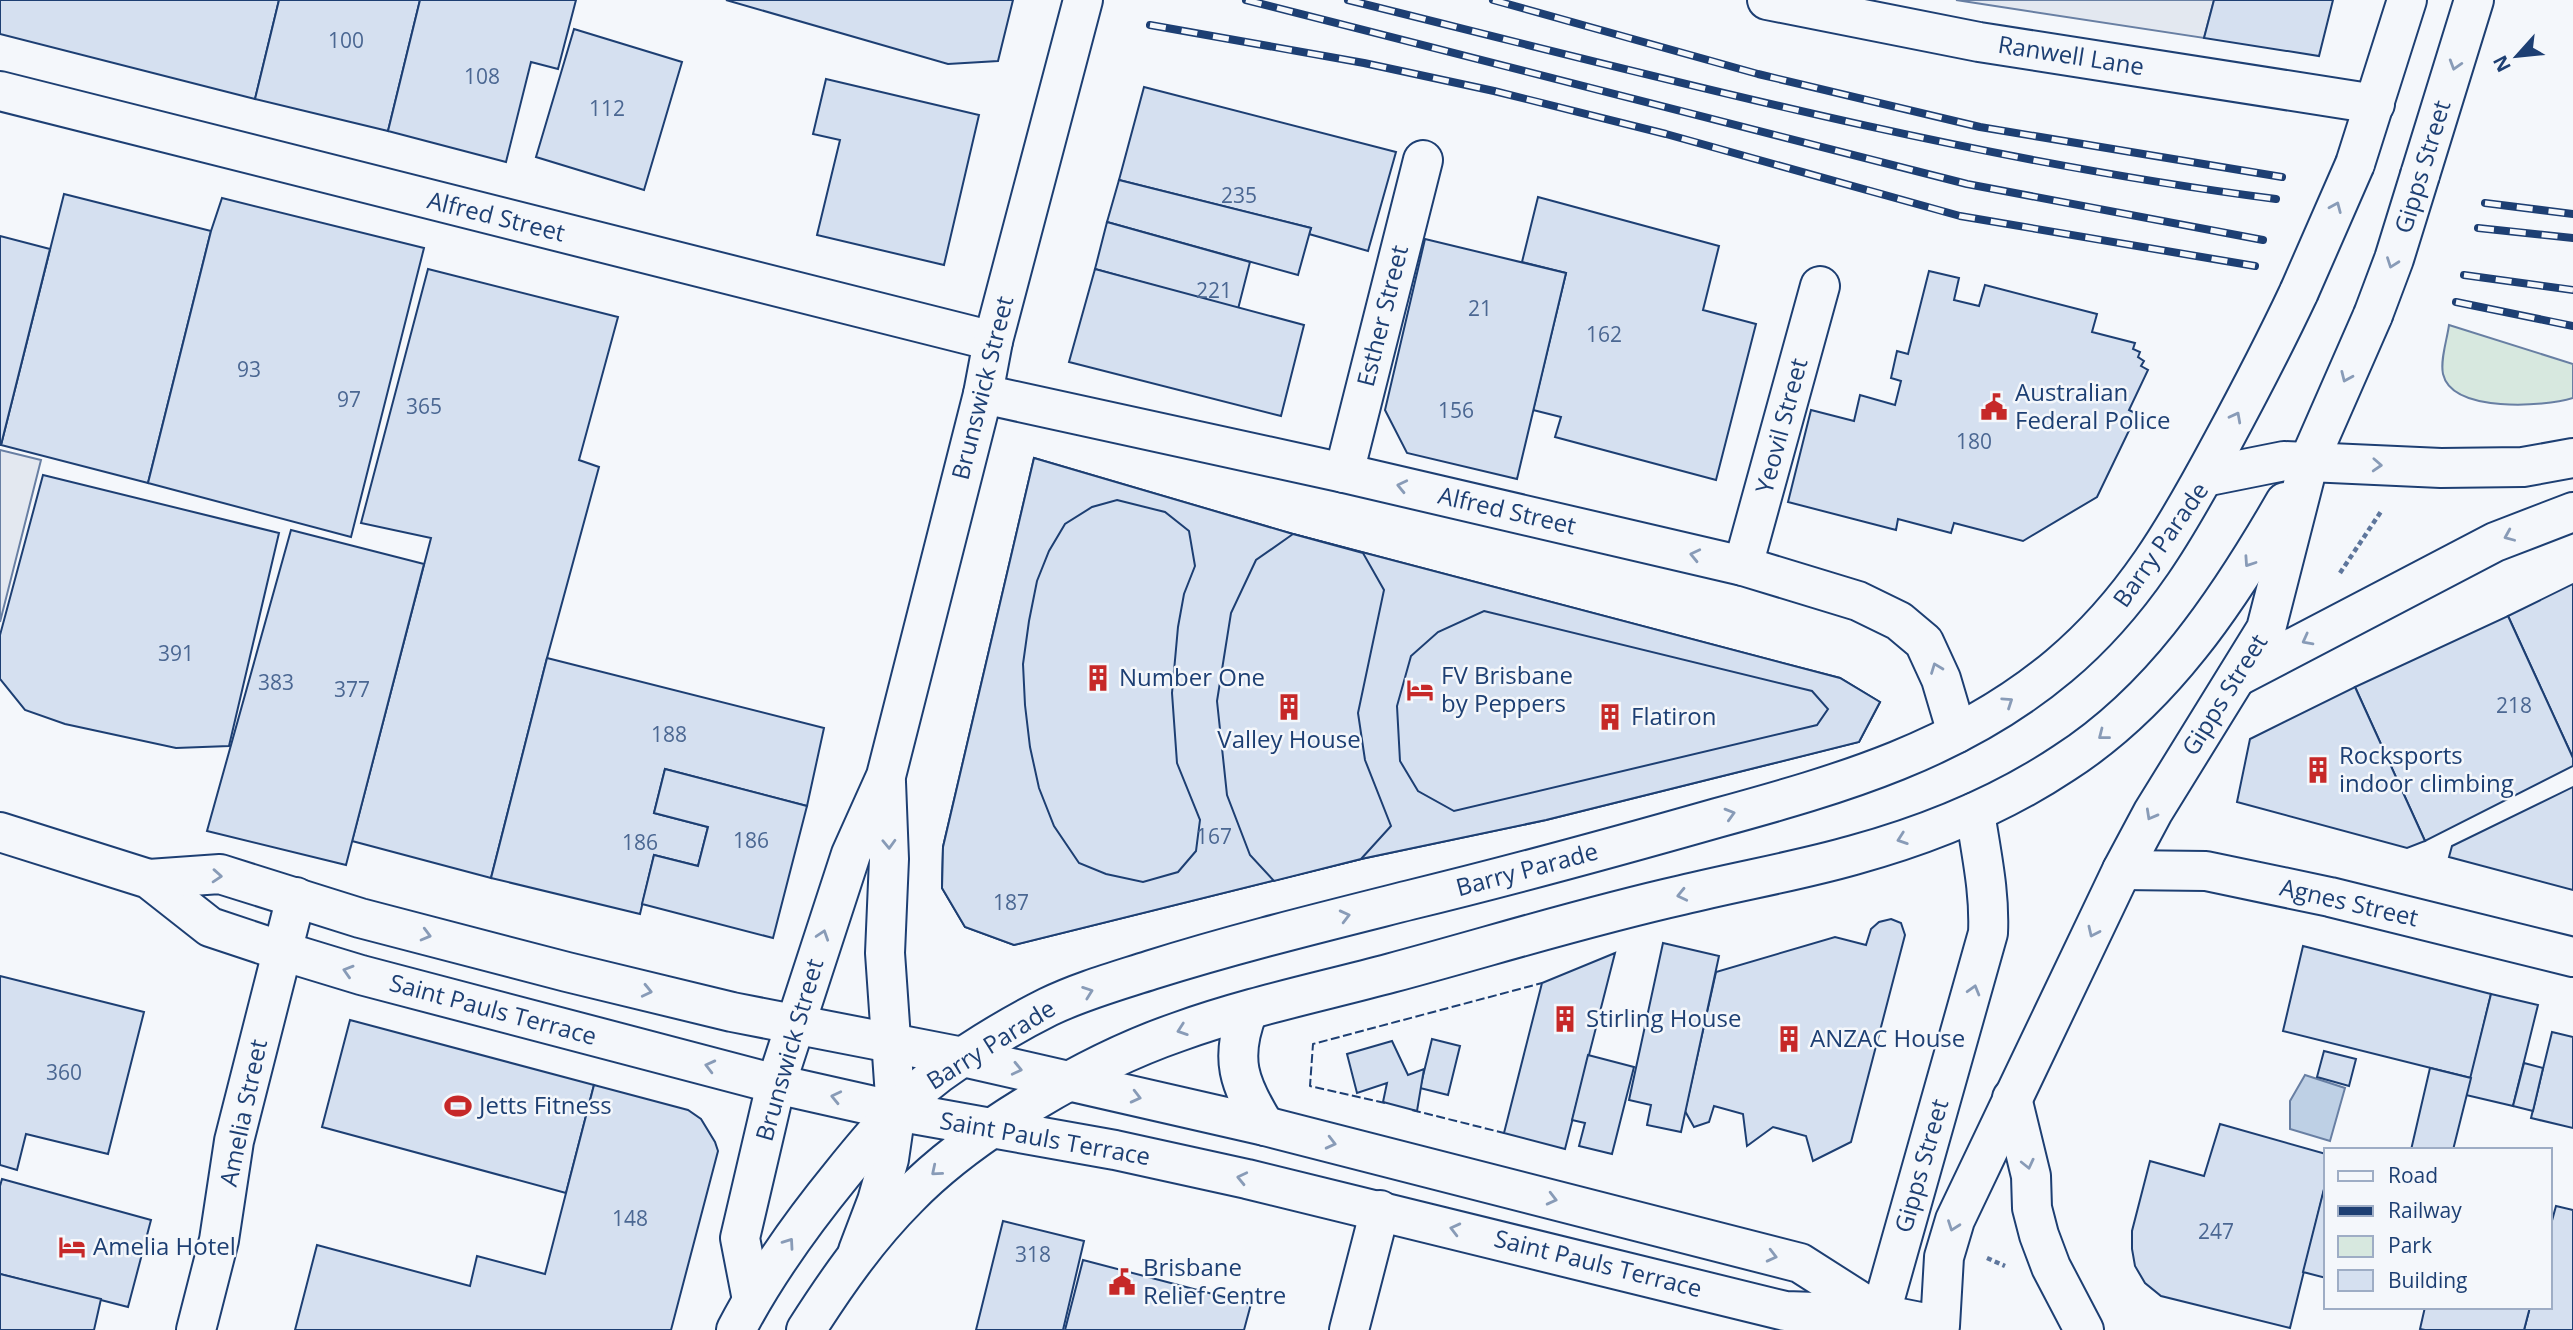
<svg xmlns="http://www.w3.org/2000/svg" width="2573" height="1330" viewBox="0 0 2573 1330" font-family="'Open Sans',sans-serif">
  <rect width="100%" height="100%" fill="#f4f7fb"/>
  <path fill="#d7e8df" stroke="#687fa3" stroke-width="2" d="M 2449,325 L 2573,364 L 2573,398 C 2544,407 2452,413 2443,374 C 2440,360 2447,340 2449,325 Z"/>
  <g fill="#e3e8f0" stroke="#687fa3" stroke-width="2">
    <path d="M 1956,0 L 2214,0 L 2204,38 Z"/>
    <path d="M 0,450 L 41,460 L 0,622 Z"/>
  </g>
  <path fill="#bed0e5" stroke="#687fa3" stroke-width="2" d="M 2305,1075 L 2345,1088 L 2330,1141 L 2290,1129 L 2290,1101 Z"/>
  <g fill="#d5e0f0" stroke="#1d3f73" stroke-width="2">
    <path d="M 0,0 L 279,0 L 255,99 L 0,34 Z"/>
    <path d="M 279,0 L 420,0 L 388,131 L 255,99 Z"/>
    <path d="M 420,0 L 576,0 L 558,69 L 531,62 L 506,162 L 388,131 Z"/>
    <path d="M 726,0 L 1013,0 L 998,61 L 948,64 Z"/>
    <path d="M 2214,0 L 2333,0 L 2319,56 L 2204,38 Z"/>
    <path d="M 574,29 L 682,62 L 644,190 L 536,157 Z"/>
    <path d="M 826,79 L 979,115 L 944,265 L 817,235 L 840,140 L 813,134 Z"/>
    <path d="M 1144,87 L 1396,152 L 1368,251 L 1309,234 L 1311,228 L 1119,180 Z"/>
    <path d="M 1119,180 L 1311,228 L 1298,275 L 1107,222 Z"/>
    <path d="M 64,194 L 211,231 L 148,483 L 1,445 Z"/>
    <path d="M 1538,197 L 1719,246 L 1703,310 L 1756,324 L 1716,480 L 1555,437 L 1561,417 L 1533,410 L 1566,273 L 1522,262 Z"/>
    <path d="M 222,198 L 424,248 L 351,537 L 148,483 L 211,231 Z"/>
    <path d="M 1107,222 L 1250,262 L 1238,309 L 1095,269 Z"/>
    <path d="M 0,236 L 50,249 L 1,445 L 0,445 Z"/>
    <path d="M 1425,239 L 1566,273 L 1517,479 L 1407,453 L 1385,410 Z"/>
    <path d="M 428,269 L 618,317 L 579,460 L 599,467 L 547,658 L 491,878 L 352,841 L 431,538 L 361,523 Z"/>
    <path d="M 1095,269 L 1304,325 L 1281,416 L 1069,362 Z"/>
    <path d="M 1929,271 L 1959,278 L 1954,300 L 1979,306 L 1985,285 L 2097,314 L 2092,332 L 2135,343 L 2133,349 L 2140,352 L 2138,357 L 2144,361 L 2141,366 L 2148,370 L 2129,410 L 2137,414 L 2097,497 L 2023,541 L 1954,523 L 1951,533 L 1898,519 L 1896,530 L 1788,502 L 1811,410 L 1854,421 L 1860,395 L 1895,405 L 1901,381 L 1891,378 L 1897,351 L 1908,354 Z"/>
    <path d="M 1034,458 L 1293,534 L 1840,678 L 1880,702 L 1859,742 L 1546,820 L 1361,859 L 1014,945 L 965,927 L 942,888 L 943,847 Z"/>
    <path d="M 1034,458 L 1293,534 L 1840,678 L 1880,702 L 1859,742 L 1546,820 L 1361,859 L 1014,945 L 965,927 L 942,888 L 943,847 Z"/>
    <path d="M 43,475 L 279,533 L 229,746 L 176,748 L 65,724 L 25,710 L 0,679 L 0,635 Z"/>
    <path d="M 1117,500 L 1165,512 L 1189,531 L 1195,566 L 1184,594 L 1178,627 L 1172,693 L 1177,763 L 1200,820 L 1196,851 L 1178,872 L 1143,882 L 1106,874 L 1079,863 L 1054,826 L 1039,788 L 1030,747 L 1025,705 L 1023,664 L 1029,621 L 1037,581 L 1049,551 L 1065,524 L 1092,507 Z"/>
    <path d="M 291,530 L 424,564 L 346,865 L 207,831 Z"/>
    <path d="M 1293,534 L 1363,553 L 1384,590 L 1358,713 L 1365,760 L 1391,826 L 1361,859 L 1274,881 L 1250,855 L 1227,795 L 1217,701 L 1231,613 L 1256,560 Z"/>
    <path d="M 2573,584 L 2573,758 L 2508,616 Z"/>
    <path d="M 1484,611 L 1812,691 L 1828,709 L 1817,725 L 1454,811 L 1418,791 L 1400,761 L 1397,706 L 1411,656 L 1438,632 Z"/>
    <path d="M 2508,616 L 2573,758 L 2573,766 L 2425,841 L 2355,687 Z"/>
    <path d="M 547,658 L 824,728 L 807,806 L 665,769 L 654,813 L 708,827 L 698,866 L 654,855 L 640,914 L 491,878 Z"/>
    <path d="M 2355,687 L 2425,841 L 2407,848 L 2237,802 L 2250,739 Z"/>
    <path d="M 665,769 L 807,806 L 773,938 L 642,904 L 654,855 L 698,866 L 708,827 L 654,813 Z"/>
    <path d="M 2573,787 L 2573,890 L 2449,857 L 2452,846 Z"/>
    <path d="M 1891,919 L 1901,923 L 1905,935 L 1851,1142 L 1813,1161 L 1806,1136 L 1773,1127 L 1747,1146 L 1743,1114 L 1714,1106 L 1709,1122 L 1694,1127 L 1685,1111 L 1716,972 L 1835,937 L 1866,945 L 1871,929 L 1879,922 Z"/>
    <path d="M 1663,943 L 1719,956 L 1681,1132 L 1647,1125 L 1651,1105 L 1629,1100 Z"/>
    <path d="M 2303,946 L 2491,994 L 2471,1078 L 2283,1031 Z"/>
    <path d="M 1615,953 L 1565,1149 L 1504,1133 L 1542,983 Z"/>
    <path d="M 0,976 L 144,1012 L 108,1154 L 26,1134 L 17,1170 L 0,1165 Z"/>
    <path d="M 2491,994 L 2538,1005 L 2513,1106 L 2466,1095 Z"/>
    <path d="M 350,1020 L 594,1085 L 566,1193 L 322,1127 Z"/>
    <path d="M 2552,1032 L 2573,1037 L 2573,1128 L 2531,1118 Z"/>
    <path d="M 1432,1039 L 1460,1046 L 1448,1095 L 1420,1088 Z"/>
    <path d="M 1392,1041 L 1408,1075 L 1424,1069 L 1417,1111 L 1383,1102 L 1387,1083 L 1357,1093 L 1347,1054 Z"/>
    <path d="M 2324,1051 L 2356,1059 L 2349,1086 L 2317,1077 Z"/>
    <path d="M 1588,1055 L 1634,1067 L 1612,1154 L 1579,1146 L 1585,1123 L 1572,1120 Z"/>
    <path d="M 2524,1063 L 2543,1068 L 2533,1111 L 2513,1106 Z"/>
    <path d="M 2430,1068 L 2471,1078 L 2453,1150 L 2411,1150 Z"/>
    <path d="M 594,1085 L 688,1110 L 701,1119 L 715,1142 L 718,1151 L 671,1330 L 295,1330 L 317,1245 L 470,1286 L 477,1256 L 545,1274 Z"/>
    <path d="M 2220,1124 L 2326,1154 L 2326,1182 L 2290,1328 L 2161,1296 L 2145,1283 L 2135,1266 L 2132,1249 L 2132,1231 L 2150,1161 L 2204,1176 Z"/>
    <path d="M 2,1179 L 151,1220 L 128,1307 L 0,1274 L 0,1186 Z"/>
    <path d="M 2325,1185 L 2326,1185 L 2326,1278 L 2303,1272 Z"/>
    <path d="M 2556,1206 L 2573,1210 L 2573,1330 L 2524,1330 L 2530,1307 L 2550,1307 L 2550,1228 Z"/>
    <path d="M 1003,1221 L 1084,1241 L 1063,1330 L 976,1330 Z"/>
    <path d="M 1083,1260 L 1251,1304 L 1244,1330 L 1065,1330 Z"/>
    <path d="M 0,1274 L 101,1299 L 94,1330 L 0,1330 Z"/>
    <path d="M 2425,1307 L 2530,1307 L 2524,1330 L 2425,1330 L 2420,1329 Z"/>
  </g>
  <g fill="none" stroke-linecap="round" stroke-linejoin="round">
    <defs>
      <g id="minor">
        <path d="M 1767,0 L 1979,42 L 2375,104"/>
        <path d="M 0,91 L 993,341"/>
        <path d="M 983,394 L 1344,473 L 1743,566 L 1858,601 L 1899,621 L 1924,642 L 1941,679 L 1957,733"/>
        <path d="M 1344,473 L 1423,160"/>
        <path d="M 2204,477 L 2284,461 L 2441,468 L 2523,467 L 2573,458"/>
        <path d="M 1743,566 L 1820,286"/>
        <path d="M 2237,677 L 2495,542 L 2573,512"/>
        <path d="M 2122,870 L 2206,871 L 2330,897 L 2573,957"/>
        <path d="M 858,1251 L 877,1201 L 889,1159 L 896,1111 L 885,953 L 889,859 L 886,782"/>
        <path d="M 752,1300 L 740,1238 L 776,1084 L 851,854 L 886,776 L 983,394 L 993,341 L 1083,0"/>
        <path d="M 196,1330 L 219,1240 L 234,1141 L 296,897"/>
        <path d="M 1349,1330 L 1380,1210"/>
        <path d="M 1876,1330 L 1988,933 C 1990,892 1981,853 1975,812"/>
      </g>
      <g id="highway">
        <path d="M 2355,164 L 2407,0"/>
        <path d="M 2420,175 L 2474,0"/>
        <path d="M 0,832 L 149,879 L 210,927 L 282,951 L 361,975 L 776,1084 L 896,1111 L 1115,1150 L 1247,1179 L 1785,1311 L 1880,1314 L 1940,1326 L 1944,1257 L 1955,1220 L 2122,870 L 2153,812 L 2266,629 L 2309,461 L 2373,315"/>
        <path d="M 149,879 L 220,874 L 360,918 L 567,972 L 732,1012 L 963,1057 L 1265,1126 L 1800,1263 L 1880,1314"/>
        <path d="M 1248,1011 C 1229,1059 1239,1084 1265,1126"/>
        <path d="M 2012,1098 L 2031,1176 L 2032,1208 L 2039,1235 L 2051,1267 L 2084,1330"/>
        <path d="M 736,1330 C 765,1274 802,1223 842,1174 C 871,1138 901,1102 938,1074 C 973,1049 1010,1026 1048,1007 C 1081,991 1117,981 1151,970 C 1237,943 1323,922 1410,900 C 1513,875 1615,847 1717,818 C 1841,784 1959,750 2059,666 C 2134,603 2177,527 2222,443 C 2249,393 2275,343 2299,292"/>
        <path d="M 806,1330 C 836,1283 868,1237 908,1197 C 972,1131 1091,1062 1178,1032 C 1247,1007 1320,992 1391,973 C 1488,947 1584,917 1682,895 C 1739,881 1798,871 1854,855 C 1927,835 2001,805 2064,763 C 2162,700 2228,601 2285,502"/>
      </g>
    </defs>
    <use href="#minor" stroke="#1d3f73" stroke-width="42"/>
    <use href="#highway" stroke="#1d3f73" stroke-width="42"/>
    <g stroke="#5e769c" stroke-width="4.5" stroke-dasharray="5 3.5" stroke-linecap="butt">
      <path d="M 2340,573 L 2382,510"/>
      <path d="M 1987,1258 L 2005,1266"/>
    </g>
    <use href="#minor" stroke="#f4f7fb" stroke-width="38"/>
    <use href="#highway" stroke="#f4f7fb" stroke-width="38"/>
    <defs>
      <g id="rail">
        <path d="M 1246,0 L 1967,184 L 2263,240"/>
        <path d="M 1348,0 C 1654,76 1963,159 2276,199"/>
        <path d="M 1493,0 L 1758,74 L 1980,127 L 2282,177"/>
        <path d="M 1150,25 L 1364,63 L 1494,91 L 1666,134 L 1960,216 L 2255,266"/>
        <path d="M 2485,203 L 2573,214"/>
        <path d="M 2478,228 L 2573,238"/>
        <path d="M 2464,275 L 2573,290"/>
        <path d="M 2456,302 L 2573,326"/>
      </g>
    </defs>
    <use href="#rail" stroke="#1d3f73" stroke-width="8"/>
    <use href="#rail" stroke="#f4f7fb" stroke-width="5" stroke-dasharray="16" stroke-linecap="butt"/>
    <defs>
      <g id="highway-bridge">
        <path d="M 2299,292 L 2355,164"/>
        <path d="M 2373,315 L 2394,259 L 2420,175"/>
      </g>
    </defs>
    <use href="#highway-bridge" stroke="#1d3f73" stroke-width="42" stroke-linecap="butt"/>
    <use href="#highway-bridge" stroke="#f4f7fb" stroke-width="38"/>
    <g stroke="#1d3f73" stroke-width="2" stroke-dasharray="9 3.5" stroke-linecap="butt">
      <path d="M 1385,1103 L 1310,1086 L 1313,1044 L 1542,983"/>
      <path d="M 1412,1110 L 1504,1133"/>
    </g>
  </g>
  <defs><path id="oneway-chevron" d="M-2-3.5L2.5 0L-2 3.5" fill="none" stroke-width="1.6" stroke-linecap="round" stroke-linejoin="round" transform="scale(1.75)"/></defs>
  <g stroke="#889bb7">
    <use href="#oneway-chevron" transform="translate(2455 65) rotate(107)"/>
    <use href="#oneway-chevron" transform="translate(2336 207) rotate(-67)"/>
    <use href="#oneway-chevron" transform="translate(2392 263) rotate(110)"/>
    <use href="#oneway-chevron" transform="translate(2346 377) rotate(114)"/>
    <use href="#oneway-chevron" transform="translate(2236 417) rotate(-62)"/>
    <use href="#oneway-chevron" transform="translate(2377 465) rotate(3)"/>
    <use href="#oneway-chevron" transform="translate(1402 486) rotate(-167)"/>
    <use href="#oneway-chevron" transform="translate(2509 536) rotate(157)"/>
    <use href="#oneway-chevron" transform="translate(1695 555) rotate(-167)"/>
    <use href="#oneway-chevron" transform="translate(2249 562) rotate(124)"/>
    <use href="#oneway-chevron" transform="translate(2307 640) rotate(152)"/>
    <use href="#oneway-chevron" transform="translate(1936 668) rotate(-111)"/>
    <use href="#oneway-chevron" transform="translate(2008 702) rotate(-34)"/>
    <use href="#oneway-chevron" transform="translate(2103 735) rotate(142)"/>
    <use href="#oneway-chevron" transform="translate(1730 814) rotate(-16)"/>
    <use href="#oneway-chevron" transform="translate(2151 815) rotate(119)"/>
    <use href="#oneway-chevron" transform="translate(1902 839) rotate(161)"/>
    <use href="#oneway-chevron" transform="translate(889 844) rotate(88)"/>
    <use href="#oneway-chevron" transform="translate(217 876) rotate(4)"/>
    <use href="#oneway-chevron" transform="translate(1682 895) rotate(167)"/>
    <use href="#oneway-chevron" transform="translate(1345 916) rotate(-14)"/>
    <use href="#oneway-chevron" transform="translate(2093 932) rotate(115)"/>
    <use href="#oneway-chevron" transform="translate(426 935) rotate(15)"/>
    <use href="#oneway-chevron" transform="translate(823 935) rotate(-72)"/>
    <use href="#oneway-chevron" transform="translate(348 971) rotate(-163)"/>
    <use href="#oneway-chevron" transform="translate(1974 990) rotate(-74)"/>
    <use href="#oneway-chevron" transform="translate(647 991) rotate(13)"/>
    <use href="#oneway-chevron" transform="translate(1088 992) rotate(-20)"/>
    <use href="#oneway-chevron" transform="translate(1182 1030) rotate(161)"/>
    <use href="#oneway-chevron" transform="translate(710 1066) rotate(-166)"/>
    <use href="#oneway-chevron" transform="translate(1017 1069) rotate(13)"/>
    <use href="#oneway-chevron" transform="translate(836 1097) rotate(-167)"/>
    <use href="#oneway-chevron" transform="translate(1136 1097) rotate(14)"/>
    <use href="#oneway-chevron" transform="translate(1331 1143) rotate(14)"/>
    <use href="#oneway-chevron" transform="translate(2028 1164) rotate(77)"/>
    <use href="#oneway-chevron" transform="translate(936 1171) rotate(140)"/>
    <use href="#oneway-chevron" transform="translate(1242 1178) rotate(-167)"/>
    <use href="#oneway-chevron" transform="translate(1552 1199) rotate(14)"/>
    <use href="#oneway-chevron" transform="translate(1953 1226) rotate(110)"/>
    <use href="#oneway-chevron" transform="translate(1455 1229) rotate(-166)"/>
    <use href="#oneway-chevron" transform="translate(789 1243) rotate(-55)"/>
    <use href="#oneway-chevron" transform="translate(1772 1256) rotate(14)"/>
  </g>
  <defs>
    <symbol id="civic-bare" viewBox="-9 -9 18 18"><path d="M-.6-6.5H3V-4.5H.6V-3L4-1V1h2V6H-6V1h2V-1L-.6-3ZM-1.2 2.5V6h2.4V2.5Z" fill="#c62828" stroke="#f4f7fb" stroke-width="2.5" paint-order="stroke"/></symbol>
    <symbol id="building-bare" viewBox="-9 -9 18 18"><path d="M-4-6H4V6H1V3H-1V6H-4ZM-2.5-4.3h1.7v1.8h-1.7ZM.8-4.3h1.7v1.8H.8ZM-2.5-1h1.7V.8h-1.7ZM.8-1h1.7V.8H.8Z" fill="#c62828" stroke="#f4f7fb" stroke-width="2.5" paint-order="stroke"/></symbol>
    <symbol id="hotel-bare" viewBox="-9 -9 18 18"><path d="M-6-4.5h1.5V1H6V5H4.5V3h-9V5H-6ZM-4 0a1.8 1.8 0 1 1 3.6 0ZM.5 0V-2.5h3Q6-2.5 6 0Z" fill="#c62828" stroke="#f4f7fb" stroke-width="2.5" paint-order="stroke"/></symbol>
    <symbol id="stadium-bare" viewBox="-9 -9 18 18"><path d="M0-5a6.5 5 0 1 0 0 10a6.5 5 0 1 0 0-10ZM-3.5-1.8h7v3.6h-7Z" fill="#c62828" stroke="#f4f7fb" stroke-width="2.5" paint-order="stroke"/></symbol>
  </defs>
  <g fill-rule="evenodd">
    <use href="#civic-bare" x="1975" y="388" width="38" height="38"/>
    <use href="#building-bare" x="1079" y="659" width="38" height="38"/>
    <use href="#hotel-bare" x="1401" y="671" width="38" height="38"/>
    <use href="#building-bare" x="1270" y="688" width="38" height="38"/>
    <use href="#building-bare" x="1591" y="698" width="38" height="38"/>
    <use href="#building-bare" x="2299" y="751" width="38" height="38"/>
    <use href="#building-bare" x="1546" y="1000" width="38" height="38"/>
    <use href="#building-bare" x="1770" y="1020" width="38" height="38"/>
    <use href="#stadium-bare" x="439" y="1087" width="38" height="38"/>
    <use href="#hotel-bare" x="53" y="1228" width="38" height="38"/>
    <use href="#civic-bare" x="1103" y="1263" width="38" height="38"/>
  </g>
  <g text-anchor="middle" stroke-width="5" stroke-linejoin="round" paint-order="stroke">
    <g font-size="21" fill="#4b6792">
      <text x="346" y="48">100</text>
      <text x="482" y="84">108</text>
      <text x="607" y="116">112</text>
      <text x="1239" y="203">235</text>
      <text x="1214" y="298">221</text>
      <text x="1480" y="316">21</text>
      <text x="1604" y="342">162</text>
      <text x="249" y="377">93</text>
      <text x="349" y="407">97</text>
      <text x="424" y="414">365</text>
      <text x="1456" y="418">156</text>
      <text x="1974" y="449">180</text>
      <text x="176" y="661">391</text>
      <text x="276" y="690">383</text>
      <text x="352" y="697">377</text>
      <text x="2514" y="713">218</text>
      <text x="669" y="742">188</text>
      <text x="1214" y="844">167</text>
      <text x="751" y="848">186</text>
      <text x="640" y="850">186</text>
      <text x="1011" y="910">187</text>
      <text x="64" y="1080">360</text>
      <text x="630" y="1226">148</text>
      <text x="2216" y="1239">247</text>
      <text x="1033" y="1262">318</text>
    </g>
    <g font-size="24" fill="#1d3f73" stroke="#f4f7fb">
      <text transform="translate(2071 56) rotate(9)" y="8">Ranwell Lane</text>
      <text transform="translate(2423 167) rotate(-73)" y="8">Gipps Street</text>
      <text transform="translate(496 217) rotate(14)" y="8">Alfred Street</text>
      <text transform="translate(1383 316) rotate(-76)" y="8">Esther Street</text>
      <text transform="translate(983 388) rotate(-76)" y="8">Brunswick Street</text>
      <text transform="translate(1782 426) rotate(-75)" y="8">Yeovil Street</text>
      <text transform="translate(1507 511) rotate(13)" y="8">Alfred Street</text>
      <text transform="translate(2161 545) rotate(-55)" y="8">Barry Parade</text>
      <text transform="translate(2225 695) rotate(-58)" y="8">Gipps Street</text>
      <text transform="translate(1527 870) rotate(-15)" y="8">Barry Parade</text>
      <text transform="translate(2349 903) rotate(13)" y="8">Agnes Street</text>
      <text transform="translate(493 1010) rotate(15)" y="8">Saint Pauls Terrace</text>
      <text transform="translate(991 1045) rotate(-32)" y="8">Barry Parade</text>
      <text transform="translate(790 1050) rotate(-74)" y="8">Brunswick Street</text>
      <text transform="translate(244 1113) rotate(-78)" y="8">Amelia Street</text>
      <text transform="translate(1045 1139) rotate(10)" y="8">Saint Pauls Terrace</text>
      <text transform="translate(1922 1166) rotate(-74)" y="8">Gipps Street</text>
      <text transform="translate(1598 1264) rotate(14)" y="8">Saint Pauls Terrace</text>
    </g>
    <g font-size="24" fill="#1d3f73" stroke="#f4f7fb" text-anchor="start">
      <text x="2015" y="401">Australian<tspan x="2015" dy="28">Federal Police</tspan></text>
      <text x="1441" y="684">FV Brisbane<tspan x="1441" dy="28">by Peppers</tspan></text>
      <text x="1119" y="686">Number One</text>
      <text x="1631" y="725">Flatiron</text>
      <text x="1289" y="748" text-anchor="middle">Valley House</text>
      <text x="2339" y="764">Rocksports<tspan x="2339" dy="28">indoor climbing</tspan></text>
      <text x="1586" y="1027">Stirling House</text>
      <text x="1810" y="1047">ANZAC House</text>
      <text x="479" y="1114">Jetts Fitness</text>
      <text x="93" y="1255">Amelia Hotel</text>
      <text x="1143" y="1276">Brisbane<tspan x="1143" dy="28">Relief Centre</tspan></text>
    </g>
  </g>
  <rect x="2324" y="1148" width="228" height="161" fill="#f4f7fb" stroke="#9eadc5" stroke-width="2"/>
  <rect x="2338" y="1171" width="35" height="10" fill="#f4f7fb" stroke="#9eadc5" stroke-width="2"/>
  <text x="2388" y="1183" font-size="21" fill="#1d3f73">Road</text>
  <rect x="2338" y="1206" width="35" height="10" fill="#1d3f73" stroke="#9eadc5" stroke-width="2"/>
  <text x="2388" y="1218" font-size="21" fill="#1d3f73">Railway</text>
  <rect x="2338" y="1236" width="35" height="21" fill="#d7e8df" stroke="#9eadc5" stroke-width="2"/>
  <text x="2388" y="1253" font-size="21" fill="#1d3f73">Park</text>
  <rect x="2338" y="1270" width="35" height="21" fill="#d5e0f0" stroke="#9eadc5" stroke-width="2"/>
  <text x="2388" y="1288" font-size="21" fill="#1d3f73">Building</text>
  <g transform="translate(2517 56) rotate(243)" stroke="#f4f7fb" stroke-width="5" paint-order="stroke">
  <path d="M0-5L12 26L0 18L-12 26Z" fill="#1d3f73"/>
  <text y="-10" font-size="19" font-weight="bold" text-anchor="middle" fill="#1d3f73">N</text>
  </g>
</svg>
